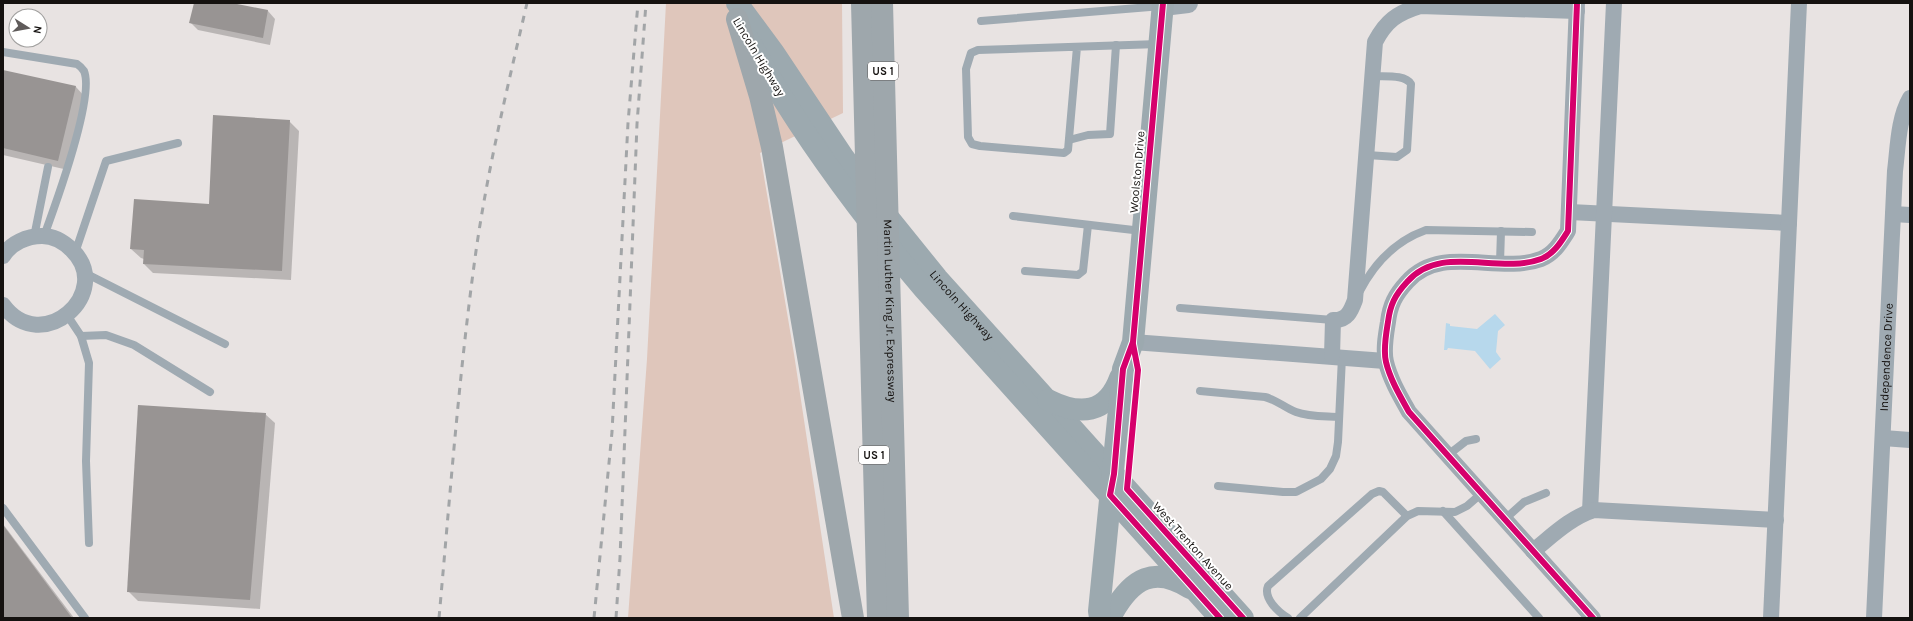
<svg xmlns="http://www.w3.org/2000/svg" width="1913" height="621" viewBox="0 0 1913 621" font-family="Karla,sans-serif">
  <rect width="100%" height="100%" fill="#e8e3e2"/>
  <path fill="#dfc6bb" d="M 666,3 L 842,3 L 843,113 L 760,153 L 794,354 L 834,618 L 628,618 L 647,359 Z"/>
  <path fill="#b7d8ec" d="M 1495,314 L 1505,325 L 1498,331 L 1496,352 L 1501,359 L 1490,369 L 1475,351 L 1448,348 L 1447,350 L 1444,350 L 1446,323 L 1450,324 L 1450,326 L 1477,329 Z"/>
  <g fill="#0003">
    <path d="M 195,3 L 227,3 L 268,11 L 275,19 L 270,45 L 198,30 L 190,22 Z"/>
    <path d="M 3,71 L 76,87 L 85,97 L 68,170 L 3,155 Z"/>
    <path d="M 289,121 L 299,131 L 291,280 L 153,273 L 144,264 L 144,259 L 141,258 L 131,249 L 210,205 Z"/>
    <path d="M 265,414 L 275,423 L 260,609 L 138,601 L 128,591 Z"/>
    <path d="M 3,524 L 74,618 L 3,618 Z"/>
  </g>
  <g fill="#989493">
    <path d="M 194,3 L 232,3 L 268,10 L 263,38 L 189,23 Z"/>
    <path d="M 3,70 L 76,86 L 58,161 L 3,148 Z"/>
    <path d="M 213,115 L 290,120 L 282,271 L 143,264 L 144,250 L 130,249 L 134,199 L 209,204 Z"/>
    <path d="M 138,405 L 266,413 L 250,600 L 127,592 Z"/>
    <path d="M 3,525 L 72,618 L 3,618 Z"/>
  </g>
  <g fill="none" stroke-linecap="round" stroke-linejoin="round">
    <g stroke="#9faab2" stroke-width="8">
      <path d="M 981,21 L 1162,6"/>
      <path d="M 1077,47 L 1068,150 L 1064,153 L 980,146 L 972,144 L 968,137 L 966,69 L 971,53 L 978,50 C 1038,48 1099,46 1159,44"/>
      <path d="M 3,52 L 77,64 C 80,66 82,68 84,71 C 95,97 55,206 44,236"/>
      <path d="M 1069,140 L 1088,135 L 1110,134 L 1116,45"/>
      <path d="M 1367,155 L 1397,157 L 1407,150 L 1411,84 C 1405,74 1384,77 1373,76"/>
      <path d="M 1013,216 L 1142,231"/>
      <path d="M 34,237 L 48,167"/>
      <path d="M 75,253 L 106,161 L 178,143"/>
      <path d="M 1500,263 L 1501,231"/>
      <path d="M 1025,271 L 1078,275 L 1083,271 L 1088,225"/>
      <path d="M 83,272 L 225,344"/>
      <path d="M 1360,291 C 1375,262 1395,241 1426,230 L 1532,232"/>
      <path d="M 1180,308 L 1333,320"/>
      <path d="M 67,315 L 81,336 L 106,335 L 134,345 L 210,392"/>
      <path d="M 81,336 L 89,363 L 86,461 L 89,543"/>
      <path d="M 1200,391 L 1265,397 C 1277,400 1285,408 1296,412 C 1309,417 1325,416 1339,417"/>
      <path d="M 1448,455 L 1466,441 L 1476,439"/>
      <path d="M 1218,486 L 1283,492 L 1296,492 L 1321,479 L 1330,469 L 1336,456 L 1338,442 L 1342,357"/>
      <path d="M 3,508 L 85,618"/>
      <path d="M 1443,511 L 1539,618"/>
      <path d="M 1505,519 L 1524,502 L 1546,493"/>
      <path d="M 1288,618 C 1278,612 1263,598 1268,586 L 1372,494 L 1379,491 L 1383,492 L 1407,516"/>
      <path d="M 1300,618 L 1407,516 L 1418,511 L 1455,512 L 1467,506 L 1482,493"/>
    </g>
    <g stroke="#9faab2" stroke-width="16">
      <path d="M 1577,3 L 1568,231 C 1561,242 1554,254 1541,259 C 1498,275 1441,243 1407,282 C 1395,295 1390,305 1388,322 C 1386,334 1383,350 1386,362 C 1390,379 1400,396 1409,412 L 1593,618"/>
      <path d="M 1570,212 L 1789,223"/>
      <path d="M 1893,214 L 1910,215"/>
      <path d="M 3,256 C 11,243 27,236 42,236 C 53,236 64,242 72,250 C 115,292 42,358 3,305"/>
      <path d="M 1133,342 L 1385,361"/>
      <path d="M 1332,356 L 1333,320 C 1347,321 1351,311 1355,300 L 1375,42 C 1386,21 1397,13 1420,6 L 1577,11"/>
      <path d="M 1883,438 L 1910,440"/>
      <path d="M 1590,511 L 1614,3"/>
      <path d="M 1533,551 C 1553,535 1570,518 1594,510 L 1776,520"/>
      <path d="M 1771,618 L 1799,3"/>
      <path id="s1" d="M 1874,618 L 1895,171 C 1898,147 1898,119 1910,98"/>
    </g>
    <path stroke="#9faab2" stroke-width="20" d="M 1163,6 L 1188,3"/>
    <g stroke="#9ca9af" stroke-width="22">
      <path id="s2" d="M 737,3 L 774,53 L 844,158 L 874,200 L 937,278 L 1243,618"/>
      <path d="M 748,39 C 797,129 858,211 924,289 L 1220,618"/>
      <path d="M 1048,400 C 1080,416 1107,414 1120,378"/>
      <path d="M 1113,612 C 1132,579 1154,565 1190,588"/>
      <path d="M 1100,618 L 1099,611 L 1123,369 L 1133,342 L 1163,3"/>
    </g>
    <g stroke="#9ea7ac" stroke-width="22">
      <path d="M 862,3 L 878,618"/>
      <path id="s3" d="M 882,3 L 898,618"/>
      <path d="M 737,19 L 760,96 L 772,147 L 853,618"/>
    </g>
    <g stroke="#a2a5a7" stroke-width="3" stroke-dasharray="7 7" stroke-linecap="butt">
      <path d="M 439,618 C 450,496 459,373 476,251 C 488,167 508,85 527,3"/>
      <path d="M 594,618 L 612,432 L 628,123 L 638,3"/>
      <path d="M 616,618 L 620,558 L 637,124 L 646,3"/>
    </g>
    <defs>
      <g id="cycleway">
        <path d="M 1163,3 L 1133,342 L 1123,369 L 1114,474 L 1110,495 L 1220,618"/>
        <path d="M 1577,3 L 1568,231 C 1561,242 1554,254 1541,259 C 1498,275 1441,243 1407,282 C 1395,295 1390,305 1388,322 C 1386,334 1383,350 1386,362 C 1390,379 1400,396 1409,412 L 1593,618"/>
        <path d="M 1133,344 L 1138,370 L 1127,489 L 1243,618"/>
      </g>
    </defs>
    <use href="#cycleway" stroke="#fff" stroke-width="8"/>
    <use href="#cycleway" stroke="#d6006c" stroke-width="6"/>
  </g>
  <g text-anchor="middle" stroke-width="4" stroke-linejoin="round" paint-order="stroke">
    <g fill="#fff" stroke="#5b5958" stroke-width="1">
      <rect x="868" y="62" width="30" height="18" rx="3"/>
      <rect x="859" y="446" width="30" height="18" rx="3"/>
    </g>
    <g font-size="11" font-weight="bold" fill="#151210">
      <text x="883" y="75">US 1</text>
      <text x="874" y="459">US 1</text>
    </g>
    <g font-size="12" fill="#151210" stroke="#fff">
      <text transform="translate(759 57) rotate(59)" y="4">Lincoln Highway</text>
      <text transform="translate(1137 172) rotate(-85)" y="4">Woolston Drive</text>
      <text dy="4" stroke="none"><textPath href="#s2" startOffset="377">Lincoln Highway</textPath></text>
      <text dy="4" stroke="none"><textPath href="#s3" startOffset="308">Martin Luther King Jr. Expressway</textPath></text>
      <text dy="4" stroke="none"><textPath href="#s1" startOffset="261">Independence Drive</textPath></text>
      <text transform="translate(1193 546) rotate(48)" y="4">West Trenton Avenue</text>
    </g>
  </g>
  <rect width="1913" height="621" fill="none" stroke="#151210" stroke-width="8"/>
  <g transform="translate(28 28) rotate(101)"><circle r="19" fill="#ffffff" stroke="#a1a09f"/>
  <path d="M0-3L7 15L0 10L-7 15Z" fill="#5f5b5a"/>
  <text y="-6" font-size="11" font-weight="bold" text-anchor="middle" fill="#151210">N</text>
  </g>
</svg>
